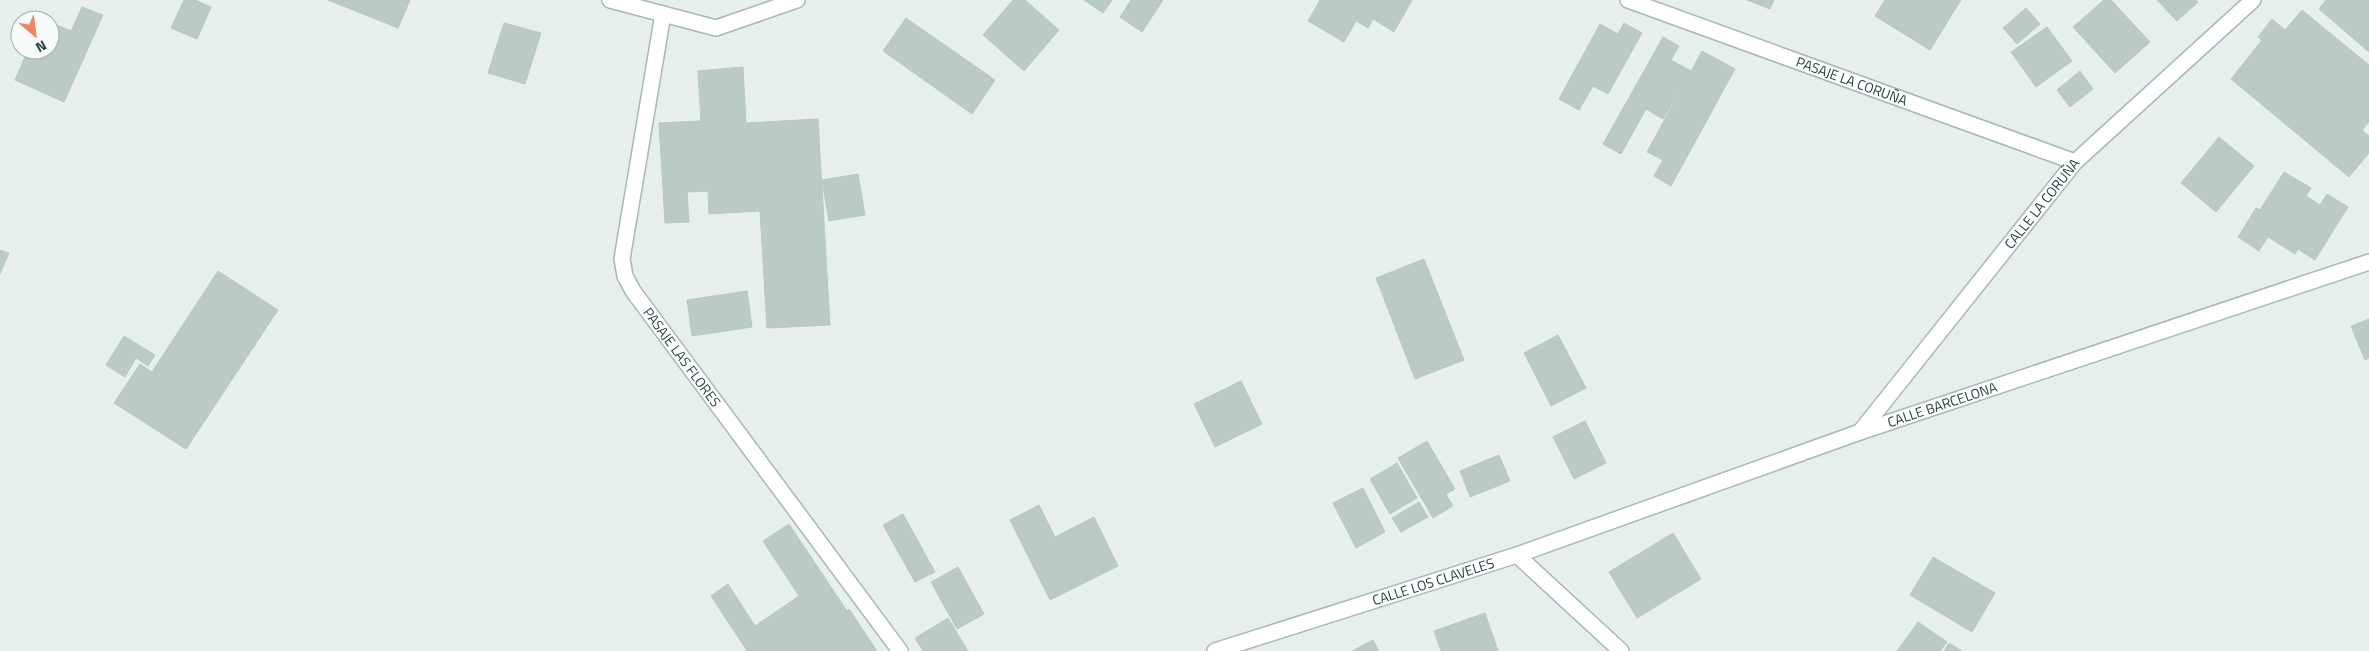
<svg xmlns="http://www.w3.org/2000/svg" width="2369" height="651" viewBox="0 0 2369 651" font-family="'Titillium Web',sans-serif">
  <rect width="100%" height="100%" fill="#e6efeb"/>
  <g fill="#bbcac4" stroke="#b8c9c2">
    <path d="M 184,0 L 195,0 L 211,7 L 197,39 L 171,28 Z"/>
    <path d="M 328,0 L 410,0 L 398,28 Z"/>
    <path d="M 1013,0 L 1025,0 L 1059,30 L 1024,71 L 983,35 Z"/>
    <path d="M 1084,0 L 1112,0 L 1103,13 Z"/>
    <path d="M 1131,0 L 1163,0 L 1142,32 L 1120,17 Z"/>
    <path d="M 1320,0 L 1412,0 L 1394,32 L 1373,19 L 1368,28 L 1356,21 L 1344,42 L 1308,21 Z"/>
    <path d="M 1747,0 L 1774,0 L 1770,9 Z"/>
    <path d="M 1885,0 L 1961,0 L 1930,50 L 1875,16 Z"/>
    <path d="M 2104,0 L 2111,0 L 2150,42 L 2115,73 L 2073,27 Z"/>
    <path d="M 2157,0 L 2196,0 L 2198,2 L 2177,21 Z"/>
    <path d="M 2326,0 L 2369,0 L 2369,52 L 2319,9 Z"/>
    <path d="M 82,7 L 103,15 L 64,102 L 15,80 L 28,50 L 50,50 L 50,22 L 71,31 Z"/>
    <path d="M 2026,8 L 2040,24 L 2017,44 L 2003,28 Z"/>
    <path d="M 2302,10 L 2369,65 L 2369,122 L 2362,130 L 2369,136 L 2369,153 L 2349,177 L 2231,79 L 2262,40 L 2258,37 L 2272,19 L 2285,30 Z"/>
    <path d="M 906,18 L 995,80 L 972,114 L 883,51 Z"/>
    <path d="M 504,23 L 541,33 L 525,84 L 488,73 Z"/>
    <path d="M 1624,23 L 1642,33 L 1608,94 L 1593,86 L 1579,110 L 1559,99 L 1600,24 L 1618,34 Z"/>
    <path d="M 2047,27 L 2072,61 L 2036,87 L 2011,52 Z"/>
    <path d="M 1663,37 L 1679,46 L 1671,60 L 1691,71 L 1663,119 L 1646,109 L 1621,154 L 1603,144 Z"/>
    <path d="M 1702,51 L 1735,69 L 1671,186 L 1654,176 L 1663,160 L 1647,152 Z"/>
    <path d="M 743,67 L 746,123 L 818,119 L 830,325 L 767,328 L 760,211 L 709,214 L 708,191 L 687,192 L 689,222 L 665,223 L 659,123 L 701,121 L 698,71 Z"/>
    <path d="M 2080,71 L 2093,89 L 2070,107 L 2057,90 Z"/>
    <path d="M 2219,137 L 2254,166 L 2216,212 L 2181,183 Z"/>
    <path d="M 2284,172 L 2311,188 L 2306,196 L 2320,205 L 2327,194 L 2348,207 L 2315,260 L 2298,249 L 2295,254 L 2268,237 L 2259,251 L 2238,237 L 2256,208 L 2260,210 Z"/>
    <path d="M 858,174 L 865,215 L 829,221 L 822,180 Z"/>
    <path d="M 0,250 L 9,253 L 0,274 Z"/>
    <path d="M 1424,259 L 1464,360 L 1415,379 L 1376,278 Z"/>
    <path d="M 218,271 L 278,310 L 186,449 L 114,403 L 140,364 L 152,372 Z"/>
    <path d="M 747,291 L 752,327 L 692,336 L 687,300 Z"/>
    <path d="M 2369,319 L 2369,358 L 2365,360 L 2351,326 Z"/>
    <path d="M 1558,335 L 1586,388 L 1551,406 L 1524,353 Z"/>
    <path d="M 124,336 L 155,355 L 148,366 L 136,358 L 125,377 L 106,365 Z"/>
    <path d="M 1241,381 L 1262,424 L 1215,447 L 1194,404 Z"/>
    <path d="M 1585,421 L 1606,463 L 1574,479 L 1553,437 Z"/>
    <path d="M 1427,441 L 1455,489 L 1446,494 L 1453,506 L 1433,518 L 1398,458 Z"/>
    <path d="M 1499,455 L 1510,481 L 1470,497 L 1460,471 Z"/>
    <path d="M 1397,463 L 1417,498 L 1390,514 L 1370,479 Z"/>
    <path d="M 1363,488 L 1385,532 L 1356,548 L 1333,503 Z"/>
    <path d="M 1419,502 L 1428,517 L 1401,532 L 1392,518 Z"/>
    <path d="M 1039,505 L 1055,537 L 1094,517 L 1118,566 L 1050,600 L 1010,520 Z"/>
    <path d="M 903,514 L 935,572 L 915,582 L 883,525 Z"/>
    <path d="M 789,524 L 847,611 L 849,609 L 877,651 L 747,651 L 711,596 L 728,584 L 755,626 L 799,596 L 763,541 Z"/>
    <path d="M 1673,533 L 1701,579 L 1637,618 L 1609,572 Z"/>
    <path d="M 1933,557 L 1995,593 L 1972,632 L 1910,595 Z"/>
    <path d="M 958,567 L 984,614 L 957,629 L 931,582 Z"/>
    <path d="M 1485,613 L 1498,651 L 1441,651 L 1434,631 Z"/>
    <path d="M 948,618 L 968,651 L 923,651 L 915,638 Z"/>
    <path d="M 1918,622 L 1947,642 L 1940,651 L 1897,651 Z"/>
    <path d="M 1373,640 L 1379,651 L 1352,651 Z"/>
    <path d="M 1949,643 L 1962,651 L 1944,651 Z"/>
  </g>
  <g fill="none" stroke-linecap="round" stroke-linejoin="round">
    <defs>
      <g id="minor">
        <path d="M 610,0 L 716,28 L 797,0"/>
        <path id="s1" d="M 1628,0 L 2075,162"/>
        <path id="s2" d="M 663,14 L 622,259 L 625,276 L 633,291 L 900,651"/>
        <path id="s3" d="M 1860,432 L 2075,162 L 2253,0"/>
        <path d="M 1517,555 L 1621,651"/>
        <path id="s4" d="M 1215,651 L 1517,555 L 1860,432 L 2369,262"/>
      </g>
    </defs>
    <use href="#minor" stroke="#a8b8b2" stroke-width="18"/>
    <use href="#minor" stroke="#fff" stroke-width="15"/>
  </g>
  <g text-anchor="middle" stroke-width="4.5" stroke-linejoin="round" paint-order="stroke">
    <g font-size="14" fill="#24423a" stroke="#f7fbf9">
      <text dy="5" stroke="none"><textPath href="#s1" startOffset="238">PASAJE LA CORUÑA</textPath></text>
      <text dy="5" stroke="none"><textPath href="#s3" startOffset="292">CALLE LA CORUÑA</textPath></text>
      <text dy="5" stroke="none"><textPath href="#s2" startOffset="365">PASAJE LAS FLORES</textPath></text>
      <text dy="5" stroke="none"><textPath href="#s4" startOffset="768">CALLE BARCELONA</textPath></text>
      <text dy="5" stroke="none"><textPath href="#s4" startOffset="229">CALLE LOS CLAVELES</textPath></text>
    </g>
  </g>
  <g transform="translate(35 35) rotate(151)"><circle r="24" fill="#f7fbf9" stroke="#a3b1ad"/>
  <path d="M0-4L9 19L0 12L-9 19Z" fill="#f4845f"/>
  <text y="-8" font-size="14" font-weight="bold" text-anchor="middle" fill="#24423a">N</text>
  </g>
</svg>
